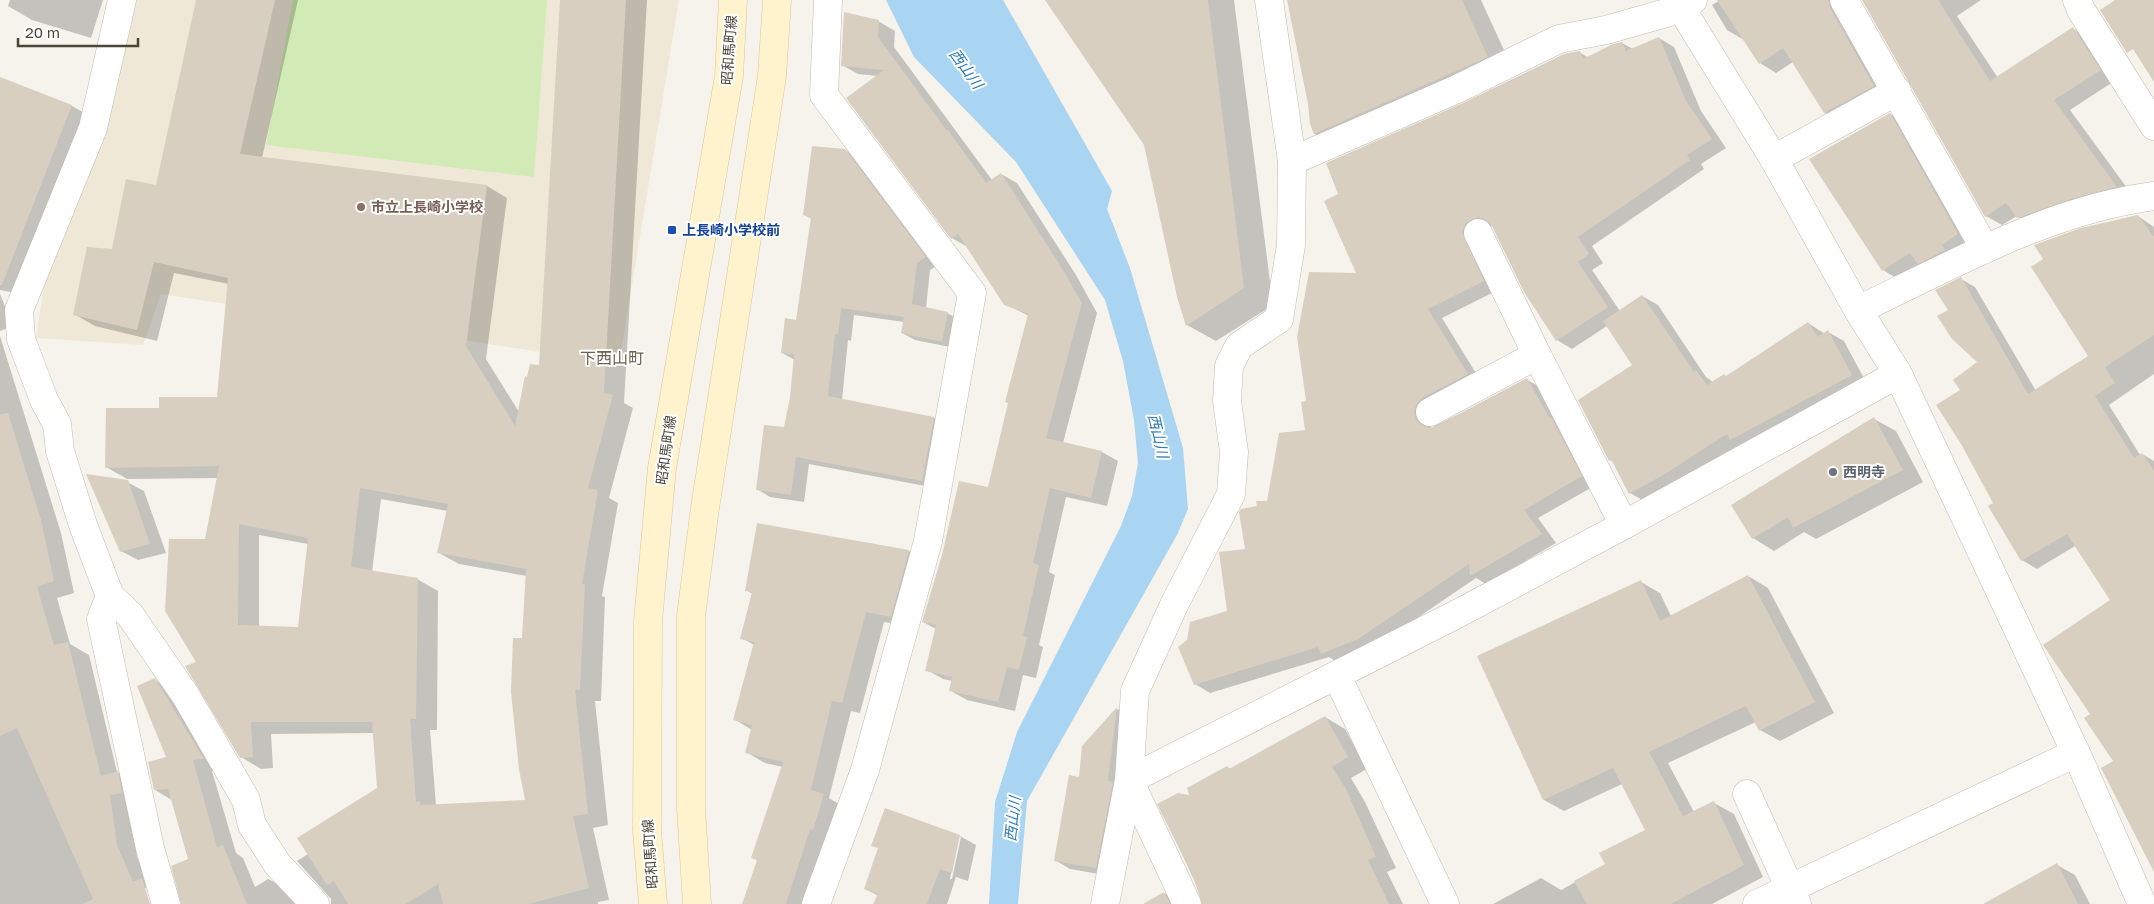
<svg xmlns="http://www.w3.org/2000/svg" width="2154" height="904" viewBox="0 0 2154 904" font-family="'Golos Text','Noto Sans JP',sans-serif">
  <rect width="100%" height="100%" fill="#f6f3ec"/>
  <path fill="#efe8d6" d="M 137,0 L 679,0 L 619,364 L 161,294 L 143,345 L 36,338 L 44,285 L 107,129 Z"/>
  <path fill="#d2eab5" d="M 293,0 L 547,0 L 534,177 L 266,145 Z"/>
  <path fill="#a9d4f2" d="M 886,0 L 1003,0 L 1112,191 L 1107,209 L 1130,268 L 1183,448 L 1188,509 L 1177,535 L 1027,801 L 1018,904 L 989,904 L 995,802 L 1017,732 L 1121,526 L 1132,496 L 1138,463 L 1134,420 L 1123,361 L 1105,300 L 1016,162 L 914,57 Z"/>
  <g fill="#0003" fill-rule="evenodd">
    <path d="M 10,0 L 103,0 L 91,38 L 32,20 L 8,6 Z"/>
    <path d="M 198,0 L 298,0 L 262,158 L 487,186 L 507,198 L 486,359 L 519,412 L 528,379 L 540,367 L 562,0 L 647,0 L 624,403 L 633,408 L 609,498 L 618,503 L 602,596 L 605,597 L 601,701 L 595,701 L 608,825 L 593,828 L 609,900 L 598,902 L 598,904 L 331,904 L 331,899 L 297,861 L 308,854 L 378,788 L 374,733 L 271,734 L 273,768 L 261,769 L 241,757 L 198,662 L 206,540 L 218,478 L 127,479 L 106,467 L 160,410 L 218,399 L 229,284 L 174,273 L 157,341 L 95,326 L 74,314 L 113,251 L 157,187 ZM 381,499 L 448,511 L 439,553 L 459,564 L 527,576 L 523,640 L 527,801 L 436,805 L 430,730 L 437,730 L 438,591 L 417,579 L 372,572 ZM 259,535 L 308,544 L 299,628 L 259,627 Z"/>
    <path d="M 1046,0 L 1234,0 L 1273,305 L 1216,341 L 1187,325 L 1145,145 Z"/>
    <path d="M 1289,0 L 1481,0 L 1514,72 L 1342,149 L 1315,134 Z"/>
    <path d="M 1720,0 L 1848,0 L 1890,95 L 1842,122 L 1825,113 L 1793,62 L 1776,73 L 1760,63 L 1744,40 L 1727,30 L 1712,5 Z"/>
    <path d="M 1863,0 L 1981,0 L 1957,16 L 1998,78 L 2073,29 L 2090,38 L 2116,80 L 2070,110 L 2133,196 L 2034,227 L 2017,216 L 2002,225 L 1986,216 Z"/>
    <path d="M 878,21 L 895,31 L 894,47 L 992,180 L 1001,174 L 1017,183 L 1076,275 L 1097,313 L 1063,443 L 1102,452 L 1118,461 L 1107,506 L 1066,497 L 1049,572 L 1055,575 L 1039,645 L 1043,647 L 1036,678 L 1023,675 L 1015,711 L 967,700 L 951,691 L 953,681 L 943,679 L 927,670 L 936,629 L 923,622 L 989,489 L 1029,316 L 1005,304 L 969,248 L 952,238 L 848,99 L 878,76 L 858,74 L 842,65 Z"/>
    <path d="M 1659,38 L 1674,47 L 1701,111 L 1726,148 L 1701,164 L 1704,169 L 1592,246 L 1603,263 L 1592,270 L 1620,311 L 1642,296 L 1658,305 L 1706,377 L 1714,383 L 1727,377 L 1808,323 L 1825,334 L 1828,332 L 1844,341 L 1867,384 L 1747,448 L 1741,444 L 1681,483 L 1646,502 L 1630,493 L 1614,462 L 1610,460 L 1633,366 L 1607,326 L 1572,349 L 1557,340 L 1525,292 L 1493,226 L 1487,227 L 1498,290 L 1442,318 L 1482,383 L 1429,420 L 1431,428 L 1527,380 L 1542,388 L 1596,485 L 1538,518 L 1556,543 L 1486,584 L 1476,578 L 1373,648 L 1337,662 L 1329,657 L 1210,693 L 1195,684 L 1228,612 L 1258,508 L 1268,503 L 1307,431 L 1308,402 L 1358,275 L 1579,52 L 1589,58 L 1622,43 L 1633,49 Z"/>
    <path d="M 0,78 L 72,106 L 92,117 L 30,296 L 0,290 Z"/>
    <path d="M 1890,114 L 1913,128 L 1981,247 L 1906,284 L 1883,270 Z"/>
    <path d="M 845,150 L 858,158 L 938,265 L 930,270 L 926,308 L 947,313 L 960,320 L 955,348 L 915,340 L 902,333 L 904,322 L 854,315 L 851,341 L 848,340 L 842,400 L 934,418 L 947,426 L 936,488 L 809,464 L 804,502 L 770,497 L 757,489 L 785,428 L 791,397 L 795,360 L 782,353 L 797,321 L 812,219 L 804,215 Z"/>
    <path d="M 2138,216 L 2154,227 L 2154,374 L 2109,405 L 2140,455 L 2142,454 L 2154,461 L 2154,807 L 2115,762 L 2092,714 L 2111,601 L 2075,546 L 2037,569 L 2022,560 L 1990,507 L 1995,503 L 1962,390 L 1979,362 L 1950,311 L 1961,279 L 1975,287 L 2036,391 L 2090,356 Z"/>
    <path d="M 0,294 L 13,326 L 0,331 Z"/>
    <path d="M 0,336 L 61,533 L 74,593 L 57,598 L 70,644 L 89,655 L 117,772 L 138,784 L 130,806 L 137,857 L 148,883 L 166,904 L 151,904 L 147,888 L 144,888 L 148,904 L 0,904 Z"/>
    <path d="M 1874,419 L 1896,431 L 1923,482 L 1816,539 L 1804,532 L 1774,551 L 1753,538 Z"/>
    <path d="M 127,482 L 144,491 L 166,553 L 138,560 L 121,551 Z"/>
    <path d="M 758,525 L 909,551 L 927,562 L 909,626 L 884,622 L 860,713 L 851,711 L 829,798 L 842,806 L 807,904 L 744,904 L 758,861 L 753,857 L 783,767 L 765,763 L 746,752 L 752,730 L 734,719 L 754,645 L 742,638 L 753,594 L 746,590 Z"/>
    <path d="M 1748,576 L 1768,588 L 1834,713 L 1780,741 L 1760,730 L 1756,722 L 1668,763 L 1694,812 L 1714,803 L 1734,814 L 1763,877 L 1712,904 L 1493,904 L 1541,878 L 1561,890 L 1606,865 L 1646,831 L 1622,784 L 1564,811 L 1544,800 L 1478,657 L 1641,582 L 1660,593 L 1671,616 Z"/>
    <path d="M 155,680 L 175,692 L 224,770 L 212,771 L 236,853 L 243,858 L 255,887 L 268,879 L 289,890 L 301,904 L 182,904 L 189,860 L 172,800 L 155,790 L 168,758 Z"/>
    <path d="M 1118,709 L 1132,717 L 1110,876 L 1070,869 L 1055,860 L 1080,778 L 1084,746 Z"/>
    <path d="M 1325,717 L 1345,729 L 1367,769 L 1351,778 L 1365,802 L 1396,868 L 1387,872 L 1403,904 L 1203,904 L 1202,897 L 1159,804 L 1191,796 L 1227,767 L 1231,769 Z"/>
    <path d="M 960,836 L 976,845 L 968,881 L 956,877 L 947,904 L 875,904 L 879,896 L 865,889 ZM 958,837 L 961,837 L 952,879 L 950,879 Z"/>
    <path d="M 2057,865 L 2075,875 L 2090,904 L 2020,904 Z"/>
    <path d="M 1164,893 L 1183,904 L 1145,904 Z"/>
  </g>
  <g fill="#d8cfc1" fill-rule="evenodd">
    <path d="M 196,0 L 275,0 L 240,154 L 487,185 L 466,346 L 515,426 L 525,376 L 527,377 L 530,364 L 539,365 L 560,0 L 626,0 L 604,393 L 613,395 L 588,488 L 598,490 L 582,584 L 585,584 L 580,690 L 575,690 L 588,814 L 573,816 L 589,888 L 528,904 L 443,904 L 438,884 L 406,904 L 348,904 L 334,881 L 327,885 L 297,838 L 377,788 L 372,722 L 251,722 L 253,757 L 240,758 L 185,666 L 196,662 L 165,611 L 169,539 L 205,539 L 219,466 L 105,468 L 106,408 L 159,408 L 159,397 L 217,397 L 228,278 L 154,262 L 137,330 L 73,315 L 87,247 L 112,249 L 126,179 L 156,185 ZM 360,488 L 448,504 L 437,553 L 526,569 L 522,638 L 513,638 L 511,692 L 519,769 L 525,800 L 420,805 L 420,801 L 416,802 L 410,719 L 416,719 L 418,578 L 351,567 ZM 239,524 L 308,538 L 298,627 L 238,625 Z"/>
    <path d="M 1045,0 L 1208,0 L 1244,288 L 1186,326 L 1177,297 L 1144,145 Z"/>
    <path d="M 1287,0 L 1462,0 L 1488,57 L 1314,134 L 1310,124 L 1308,104 Z"/>
    <path d="M 1717,0 L 1828,0 L 1830,8 L 1874,86 L 1824,113 L 1783,48 L 1759,64 Z"/>
    <path d="M 1862,0 L 1938,0 L 1990,81 L 2073,27 L 2101,70 L 2054,100 L 2117,187 L 2071,199 L 2017,218 L 2006,203 L 1985,217 Z"/>
    <path d="M 2115,0 L 2154,0 L 2154,82 L 2133,49 L 2127,53 L 2100,10 Z"/>
    <path d="M 844,12 L 879,20 L 878,37 L 947,131 L 948,130 L 986,183 L 1001,173 L 1060,265 L 1082,303 L 1046,438 L 1102,451 L 1091,498 L 1050,488 L 1033,563 L 1039,565 L 1023,636 L 1027,637 L 1019,670 L 1007,667 L 998,702 L 949,691 L 952,677 L 925,671 L 936,625 L 922,622 L 942,555 L 959,481 L 988,487 L 1008,403 L 1005,402 L 1028,314 L 1004,305 L 958,234 L 951,239 L 846,98 L 884,70 L 841,66 Z"/>
    <path d="M 1659,37 L 1686,101 L 1712,139 L 1687,155 L 1690,160 L 1578,237 L 1589,254 L 1578,262 L 1608,307 L 1556,341 L 1524,292 L 1492,226 L 1486,220 L 1479,217 L 1472,219 L 1465,224 L 1462,232 L 1484,281 L 1428,309 L 1468,374 L 1422,398 L 1417,403 L 1414,411 L 1416,420 L 1422,425 L 1429,428 L 1437,426 L 1527,378 L 1550,419 L 1551,417 L 1582,476 L 1524,510 L 1542,534 L 1470,576 L 1469,564 L 1358,639 L 1321,654 L 1318,647 L 1194,685 L 1178,647 L 1187,640 L 1190,622 L 1227,611 L 1219,552 L 1245,549 L 1239,512 L 1241,509 L 1257,506 L 1256,501 L 1267,501 L 1279,433 L 1305,430 L 1301,402 L 1306,401 L 1297,337 L 1309,272 L 1356,273 L 1324,201 L 1338,194 L 1326,163 L 1463,103 L 1564,54 L 1580,51 L 1583,59 L 1613,44 L 1622,42 L 1626,51 Z"/>
    <path d="M 0,77 L 72,105 L 2,285 L 0,285 Z"/>
    <path d="M 1890,113 L 1958,234 L 1942,245 L 1945,250 L 1918,264 L 1910,253 L 1882,271 L 1809,159 Z"/>
    <path d="M 812,146 L 845,149 L 926,257 L 917,263 L 912,304 L 948,312 L 942,342 L 901,333 L 904,317 L 841,308 L 838,334 L 835,334 L 828,396 L 934,417 L 922,481 L 796,457 L 791,495 L 756,490 L 764,425 L 784,427 L 790,397 L 794,355 L 781,353 L 785,318 L 796,320 L 811,217 L 803,215 Z"/>
    <path d="M 2138,215 L 2154,237 L 2154,335 L 2105,367 L 2115,383 L 2095,396 L 2134,458 L 2142,453 L 2154,471 L 2154,872 L 2101,768 L 2113,761 L 2084,718 L 2090,714 L 2043,645 L 2110,600 L 2067,534 L 2021,561 L 1988,506 L 1993,503 L 1961,444 L 1936,405 L 1960,390 L 1953,380 L 1977,362 L 1952,339 L 1937,316 L 1948,310 L 1935,290 L 1961,277 L 2028,394 L 2088,356 L 2031,267 L 2043,259 L 2034,245 L 2081,228 Z"/>
    <path d="M 1642,295 L 1694,372 L 1696,370 L 1707,385 L 1724,374 L 1726,376 L 1808,322 L 1818,337 L 1828,330 L 1852,375 L 1730,440 L 1727,434 L 1665,474 L 1629,494 L 1611,459 L 1609,461 L 1578,400 L 1632,365 L 1603,321 Z"/>
    <path d="M 8,413 L 41,520 L 54,581 L 37,587 L 54,645 L 68,642 L 101,776 L 118,771 L 122,793 L 110,795 L 117,845 L 133,882 L 142,878 L 150,904 L 82,904 L 93,899 L 17,728 L 0,736 L 0,414 Z"/>
    <path d="M 1874,417 L 1903,470 L 1793,528 L 1788,517 L 1752,539 L 1731,505 Z"/>
    <path d="M 86,474 L 128,480 L 150,544 L 120,552 Z"/>
    <path d="M 757,523 L 909,550 L 891,617 L 866,612 L 842,703 L 832,701 L 811,790 L 824,794 L 813,830 L 810,829 L 786,904 L 742,904 L 757,860 L 751,858 L 783,762 L 745,753 L 752,725 L 733,720 L 754,642 L 740,639 L 752,592 L 745,591 Z"/>
    <path d="M 1748,575 L 1815,702 L 1759,731 L 1746,706 L 1649,752 L 1683,816 L 1714,801 L 1744,865 L 1671,904 L 1587,904 L 1574,881 L 1605,864 L 1599,853 L 1645,830 L 1613,768 L 1543,800 L 1477,656 L 1641,580 L 1660,621 Z"/>
    <path d="M 155,678 L 204,759 L 193,760 L 217,847 L 223,845 L 247,904 L 181,904 L 171,866 L 188,859 L 168,789 L 154,790 L 148,762 L 166,757 L 137,686 Z"/>
    <path d="M 1117,707 L 1108,781 L 1113,782 L 1096,868 L 1054,861 L 1069,775 L 1079,777 L 1082,746 Z"/>
    <path d="M 1325,716 L 1348,757 L 1332,767 L 1346,789 L 1376,857 L 1368,860 L 1389,904 L 1202,904 L 1193,876 L 1157,804 L 1178,793 L 1189,795 L 1187,788 L 1227,766 L 1229,769 Z"/>
    <path d="M 885,808 L 960,835 L 952,873 L 940,869 L 927,904 L 873,904 L 878,894 L 864,889 L 878,848 L 871,846 Z"/>
    <path d="M 2057,863 L 2078,904 L 1983,904 Z"/>
    <path d="M 1164,892 L 1170,904 L 1143,904 Z"/>
  </g>
  <g fill="none" stroke-linecap="round" stroke-linejoin="round">
    <defs>
      <g id="minor">
        <path d="M 122,0 L 93,128 L 19,310 L 21,339 L 44,400 L 57,424 L 60,451 L 83,525 L 110,596 L 130,615 L 186,696 L 246,800 L 252,825 L 278,865 L 315,904"/>
        <path d="M 1676,0 L 1774,159 L 1858,310 L 1898,374 L 2081,764 L 2142,904"/>
        <path d="M 1844,0 L 1985,249"/>
        <path d="M 2077,0 L 2081,10 L 2154,126"/>
        <path d="M 1774,159 L 1897,91"/>
        <path d="M 1292,161 L 1457,89 L 1559,39 L 1606,30 L 1680,9 L 1693,0"/>
        <path d="M 1478,233 L 1537,355 L 1624,525"/>
        <path d="M 1858,310 C 1953,265 2048,210 2154,196"/>
        <path d="M 1430,412 L 1537,355"/>
        <path d="M 110,596 L 101,619 L 150,848 L 166,904"/>
        <path d="M 1337,676 L 1445,904"/>
        <path d="M 1129,780 L 1459,613 L 1624,525 L 1898,374"/>
        <path d="M 1129,780 L 1187,904"/>
        <path d="M 1747,794 L 1797,904"/>
        <path d="M 816,904 L 865,770 L 928,541 L 972,293 L 824,95 L 828,0"/>
        <path d="M 1105,904 L 1129,780 L 1135,691 L 1174,605 L 1231,494 L 1234,452 L 1227,401 L 1229,366 L 1239,346 L 1279,319 L 1291,245 L 1292,161 L 1269,0"/>
        <path d="M 1757,904 L 2076,753"/>
      </g>
      <g id="secondary">
        <path d="M 653,904 L 647,831 L 648,621 L 662,468 L 729,76 L 733,0"/>
        <path d="M 697,904 L 691,808 L 691,616 L 705,508 L 772,76 L 777,0"/>
      </g>
    </defs>
    <use href="#minor" stroke="#c2bbae" stroke-width="29"/>
    <use href="#secondary" stroke="#d6c79b" stroke-width="29"/>
    <use href="#minor" stroke="#fff" stroke-width="28"/>
    <use href="#secondary" stroke="#fff3cd" stroke-width="28"/>
  </g>
  <circle fill="#8d6e63" stroke="#fff" stroke-width="2" cx="361" cy="207" r="5"/>
  <rect fill="#1a4fb4" stroke="#fff" stroke-width="2" x="667" y="225" width="10" height="10" rx="2.5"/>
  <circle fill="#6b7280" stroke="#fff" stroke-width="2" cx="1833" cy="472" r="5"/>
  <g text-anchor="middle" stroke-width="4" stroke-linejoin="round" paint-order="stroke">
    <g font-size="14" fill="#4b4439" stroke="#fff">
      <text transform="translate(729 50) rotate(-86)" y="5">昭和馬町線</text>
      <text transform="translate(666 450) rotate(-82)" y="5">昭和馬町線</text>
      <text transform="translate(650 854) rotate(-94)" y="5">昭和馬町線</text>
    </g>
    <g font-size="14" font-weight="bold" fill="#785e54" stroke="#fff" text-anchor="start">
      <text x="371" y="212">市立上長崎小学校</text>
    </g>
    <g font-size="14" font-weight="bold" fill="#164399" stroke="#fff" text-anchor="start">
      <text x="682" y="235">上長崎小学校前</text>
    </g>
    <g font-size="14" font-weight="bold" fill="#5b616d" stroke="#fff" text-anchor="start">
      <text x="1843" y="477">西明寺</text>
    </g>
    <g font-size="15" font-style="italic" fill="#2e7ab2" stroke="#fff">
      <text transform="translate(966 69) rotate(54)" y="5">西山川</text>
      <text transform="translate(1158 436) rotate(77)" y="5">西山川</text>
      <text transform="translate(1013 819) rotate(-84)" y="5">西山川</text>
    </g>
    <g font-size="16" fill="#6e6250" stroke="#fff">
      <text x="612" y="364">下西山町</text>
    </g>
  </g>
  <path d="M18 38v8h120v-8" fill="none" stroke="#4b4439" stroke-width="2.5"/>
  <text x="25" y="38" font-size="15" fill="#4b4439" stroke="#ffffff" stroke-width="4" paint-order="stroke">20 m</text>
</svg>
